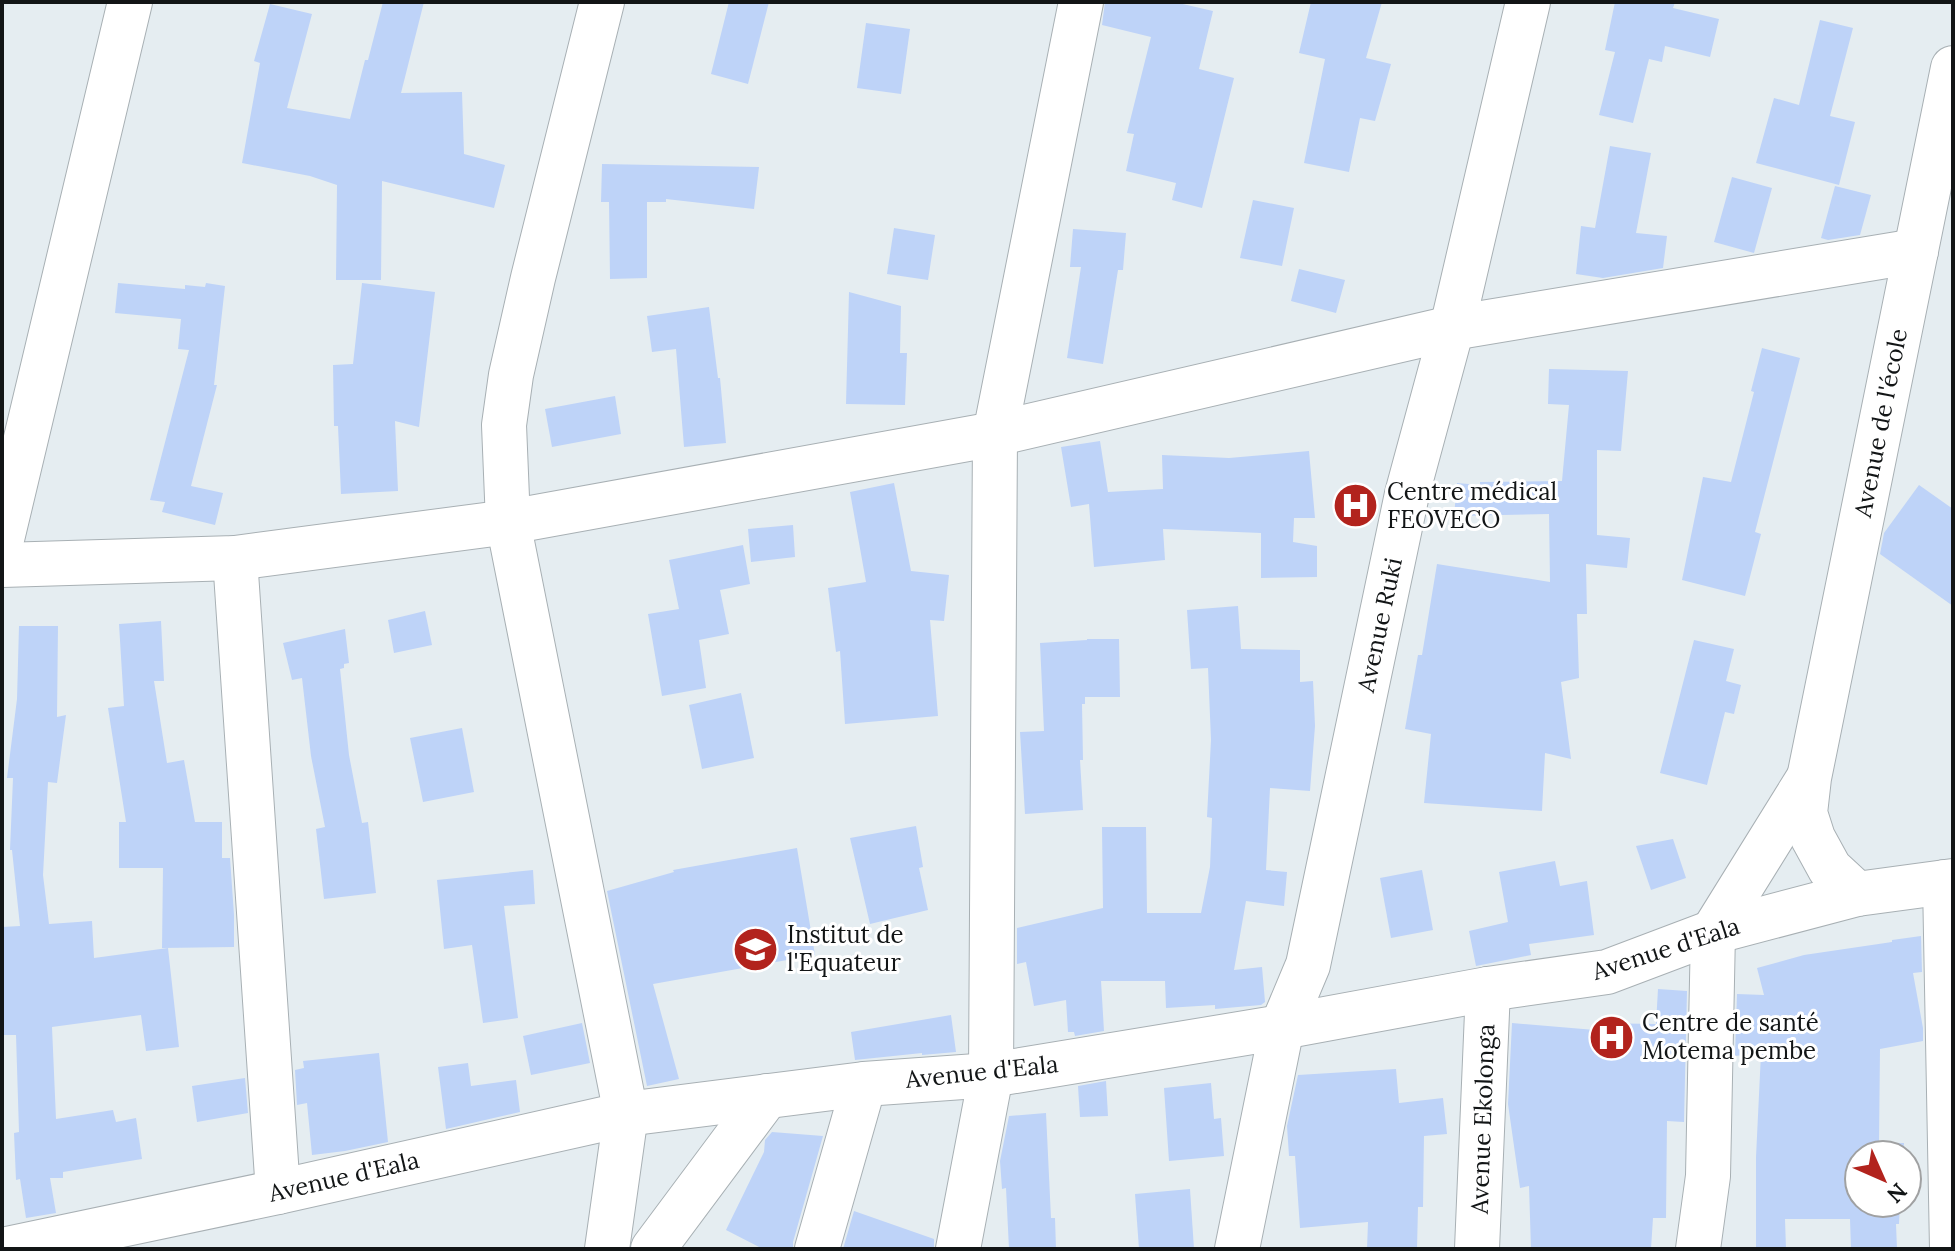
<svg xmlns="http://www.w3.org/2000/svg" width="1955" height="1251" viewBox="0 0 1955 1251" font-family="Lora,serif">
  <rect width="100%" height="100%" fill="#e5edf1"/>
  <g fill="#bed3f8">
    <path d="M 383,2 L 424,2 L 401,93 L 462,92 L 464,154 L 505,165 L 494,208 L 382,181 L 381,280 L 336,280 L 337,185 L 310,176 L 242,163 L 260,63 L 254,61 L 270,4 L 312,14 L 287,108 L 350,119 L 365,60 L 368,60 Z"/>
    <path d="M 729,2 L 769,2 L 748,84 L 711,74 Z"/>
    <path d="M 1105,2 L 1174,2 L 1213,11 L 1199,69 L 1234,78 L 1202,208 L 1172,200 L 1176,183 L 1126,171 L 1134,134 L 1127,133 L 1151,37 L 1102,25 Z"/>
    <path d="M 1311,2 L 1382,2 L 1366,58 L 1391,64 L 1375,121 L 1360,118 L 1349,172 L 1304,163 L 1325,59 L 1299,53 Z"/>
    <path d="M 1615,2 L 1675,2 L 1673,8 L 1719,19 L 1710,57 L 1665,46 L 1662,62 L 1649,59 L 1633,123 L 1599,115 L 1615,52 L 1605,50 Z"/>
    <path d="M 1820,20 L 1853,28 L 1830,116 L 1855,122 L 1839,185 L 1756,163 L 1774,98 L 1799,105 Z"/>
    <path d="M 866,23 L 910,29 L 901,94 L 857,88 Z"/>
    <path d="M 1610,146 L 1651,153 L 1636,233 L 1667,236 L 1663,268 L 1603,278 L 1576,274 L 1581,226 L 1595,228 Z"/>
    <path d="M 602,164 L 759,167 L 754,209 L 666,199 L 666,202 L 647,202 L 647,278 L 610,279 L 609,202 L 601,202 Z"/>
    <path d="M 1732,177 L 1772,188 L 1754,253 L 1714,242 Z"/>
    <path d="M 1835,186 L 1871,195 L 1860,235 L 1828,240 L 1821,238 Z"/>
    <path d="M 1253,200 L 1294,208 L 1282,266 L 1240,258 Z"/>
    <path d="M 894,228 L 935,235 L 928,280 L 887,274 Z"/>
    <path d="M 1073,229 L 1126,233 L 1123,270 L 1118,270 L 1103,364 L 1067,358 L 1081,267 L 1070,267 Z"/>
    <path d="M 1299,269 L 1345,280 L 1336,313 L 1291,301 Z"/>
    <path d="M 118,283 L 185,289 L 185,285 L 205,287 L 206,283 L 225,286 L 214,385 L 217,385 L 191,486 L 223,493 L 215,525 L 162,512 L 165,502 L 150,500 L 189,350 L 178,349 L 181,319 L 115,313 Z"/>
    <path d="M 362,283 L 435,292 L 419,427 L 395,421 L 398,491 L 341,494 L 338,426 L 334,426 L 333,365 L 353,364 Z"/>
    <path d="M 849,292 L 901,306 L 900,353 L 907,353 L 905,405 L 846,404 Z"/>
    <path d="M 709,307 L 718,378 L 720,378 L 726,443 L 684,447 L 676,349 L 652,352 L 647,316 Z"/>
    <path d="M 1762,348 L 1800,358 L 1755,532 L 1761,534 L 1745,596 L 1682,580 L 1703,477 L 1731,482 L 1754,392 L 1751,391 Z"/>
    <path d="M 1549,369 L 1628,371 L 1621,451 L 1597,450 L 1597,535 L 1630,538 L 1627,568 L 1586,564 L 1587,614 L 1577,614 L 1579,678 L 1561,682 L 1571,759 L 1545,753 L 1542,811 L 1424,803 L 1431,734 L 1405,729 L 1418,655 L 1422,655 L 1437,564 L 1550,582 L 1549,514 L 1454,516 L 1457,483 L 1480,485 L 1480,482 L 1562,481 L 1569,405 L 1548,404 Z"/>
    <path d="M 615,396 L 621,434 L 552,447 L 545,409 Z"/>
    <path d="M 1100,441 L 1108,492 L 1163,489 L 1162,455 L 1229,458 L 1309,451 L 1315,518 L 1294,518 L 1293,542 L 1317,546 L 1317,577 L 1261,578 L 1261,533 L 1163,529 L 1165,560 L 1094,567 L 1089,504 L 1071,507 L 1061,447 Z"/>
    <path d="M 894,483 L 911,571 L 949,575 L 944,621 L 930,620 L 938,716 L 845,724 L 840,651 L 836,652 L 828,588 L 866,582 L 850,492 Z"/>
    <path d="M 1919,485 L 1953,509 L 1953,606 L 1880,554 L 1884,533 Z"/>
    <path d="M 793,525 L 795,557 L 751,562 L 748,529 Z"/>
    <path d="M 743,545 L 750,584 L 720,590 L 729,634 L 699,640 L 706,688 L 662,696 L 648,614 L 679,609 L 669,560 Z"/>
    <path d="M 1238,606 L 1241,649 L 1300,650 L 1300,682 L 1313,681 L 1315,726 L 1310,791 L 1270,788 L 1266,870 L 1287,872 L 1284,906 L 1246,901 L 1234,970 L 1262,967 L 1265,1002 L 1261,1005 L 1215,1009 L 1215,1005 L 1166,1008 L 1165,981 L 1101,981 L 1104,1031 L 1075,1036 L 1074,1032 L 1068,1032 L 1066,1000 L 1034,1006 L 1026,962 L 1017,964 L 1017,928 L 1103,908 L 1102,827 L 1146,827 L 1147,913 L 1201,913 L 1210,867 L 1212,818 L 1207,817 L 1211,740 L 1208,668 L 1191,669 L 1187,610 Z"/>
    <path d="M 425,611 L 432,645 L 394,653 L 388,620 Z"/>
    <path d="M 161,621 L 164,681 L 154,681 L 167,763 L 184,760 L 195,822 L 222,822 L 222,858 L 230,858 L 234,915 L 234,947 L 162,948 L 163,868 L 119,868 L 119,822 L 126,822 L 108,708 L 124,706 L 119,624 Z"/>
    <path d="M 19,626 L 58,626 L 57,717 L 66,715 L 57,783 L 48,782 L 43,875 L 49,924 L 92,921 L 94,958 L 168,948 L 179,1047 L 146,1051 L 141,1015 L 52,1027 L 56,1119 L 113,1110 L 116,1122 L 136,1118 L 142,1159 L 63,1172 L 63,1178 L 50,1178 L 56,1213 L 26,1218 L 20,1179 L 16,1180 L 14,1133 L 19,1132 L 16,1035 L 2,1035 L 2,927 L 20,926 L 12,850 L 10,850 L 13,778 L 7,778 L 17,699 Z"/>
    <path d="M 345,629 L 349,663 L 344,664 L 344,668 L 340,669 L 349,755 L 362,823 L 368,822 L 376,893 L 324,899 L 316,829 L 325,827 L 311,756 L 302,678 L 292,680 L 283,643 Z"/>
    <path d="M 1087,639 L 1119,639 L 1120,697 L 1085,697 L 1085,704 L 1082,704 L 1083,760 L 1080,760 L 1083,810 L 1025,814 L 1020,732 L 1044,731 L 1040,643 L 1087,640 Z"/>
    <path d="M 1694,640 L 1734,649 L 1726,681 L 1741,685 L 1734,714 L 1725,712 L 1707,785 L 1660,773 Z"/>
    <path d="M 741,693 L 754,758 L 702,769 L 689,705 Z"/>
    <path d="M 462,728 L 474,792 L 423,802 L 410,738 Z"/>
    <path d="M 916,826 L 923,867 L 919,868 L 928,910 L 870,924 L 850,838 Z"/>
    <path d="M 1673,839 L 1686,878 L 1651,890 L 1636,846 Z"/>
    <path d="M 797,848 L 815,955 L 653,984 L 679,1079 L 647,1086 L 607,891 L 674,872 L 673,870 Z"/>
    <path d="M 1555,861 L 1560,886 L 1587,881 L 1594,935 L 1529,944 L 1531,955 L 1476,966 L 1469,931 L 1508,922 L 1499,872 Z"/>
    <path d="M 533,870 L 535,904 L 504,906 L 518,1018 L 483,1023 L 472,945 L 444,949 L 437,880 Z"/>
    <path d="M 1422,870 L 1433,930 L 1391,938 L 1380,878 Z"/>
    <path d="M 1921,936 L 1922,972 L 1913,973 L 1923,1028 L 1923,1041 L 1880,1049 L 1879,1143 L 1904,1143 L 1903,1155 L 1859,1155 L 1859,1203 L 1900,1203 L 1899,1224 L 1896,1224 L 1897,1249 L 1851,1249 L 1850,1219 L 1785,1219 L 1786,1249 L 1756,1249 L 1756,1157 L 1761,1053 L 1735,1056 L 1737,994 L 1764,995 L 1757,968 L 1804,955 L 1892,942 L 1892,940 Z"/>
    <path d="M 1658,989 L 1687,991 L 1684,1122 L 1667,1121 L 1666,1218 L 1653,1218 L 1651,1249 L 1531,1249 L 1529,1186 L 1520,1188 L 1508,1104 L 1512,1023 L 1595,1030 L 1595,1023 L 1656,1024 Z"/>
    <path d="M 951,1015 L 956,1052 L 922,1055 L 922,1053 L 855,1060 L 851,1032 Z"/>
    <path d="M 582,1023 L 590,1063 L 531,1075 L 523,1036 Z"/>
    <path d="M 379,1053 L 388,1142 L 345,1151 L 312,1155 L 307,1103 L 297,1105 L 295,1070 L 304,1068 L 303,1061 Z"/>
    <path d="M 468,1063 L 471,1086 L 516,1080 L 520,1112 L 446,1129 L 438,1067 Z"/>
    <path d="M 1396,1069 L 1399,1103 L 1443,1098 L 1447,1134 L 1424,1136 L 1423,1207 L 1418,1207 L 1417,1249 L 1367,1249 L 1368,1222 L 1300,1228 L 1295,1156 L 1289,1156 L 1287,1126 L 1298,1075 Z"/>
    <path d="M 245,1078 L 248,1113 L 197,1122 L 192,1086 Z"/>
    <path d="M 1106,1081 L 1108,1116 L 1080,1117 L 1078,1086 Z"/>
    <path d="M 1211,1083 L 1214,1119 L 1221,1118 L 1224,1156 L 1169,1161 L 1164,1088 Z"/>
    <path d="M 1046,1113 L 1051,1218 L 1055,1218 L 1056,1249 L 1009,1249 L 1006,1188 L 1002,1189 L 1000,1161 L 1009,1116 Z"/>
    <path d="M 772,1132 L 823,1136 L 793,1242 L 793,1249 L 763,1249 L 726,1230 L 764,1152 L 765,1140 Z"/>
    <path d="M 1190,1189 L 1194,1249 L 1139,1249 L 1135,1194 Z"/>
    <path d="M 854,1211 L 934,1239 L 934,1249 L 843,1249 Z"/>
  </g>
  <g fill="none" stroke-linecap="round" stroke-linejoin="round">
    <defs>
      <g id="minor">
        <path d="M 602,2 L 533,278 L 511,375 L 504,425 L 508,522 L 626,1114 L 607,1249"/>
        <path d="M 2,539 L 130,2"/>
        <path d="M 235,558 L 278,1192"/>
        <path d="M 2,565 L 235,558 L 508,522 L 995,434 L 1452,328 L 1916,251"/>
        <path d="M 1945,882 L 1952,1249"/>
        <path d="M 1857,894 L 1830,869 L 1813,838 L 1805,813 L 1809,778 L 1953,68"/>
        <path d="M 7,1249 L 278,1192 L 626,1114 L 864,1084 L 991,1075 L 1282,1027 L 1488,989 L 1607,972 L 1713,932 L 1857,894 L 1953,881"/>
        <path d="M 653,1249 L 767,1096"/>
        <path d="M 817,1249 L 864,1084"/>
        <path d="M 958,1249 L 991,1075 L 995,434 L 1081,2"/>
        <path d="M 1237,1249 L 1282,1027 L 1308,965 L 1407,494 L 1452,328 L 1528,2"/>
        <path d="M 1477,1249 L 1488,989"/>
        <path d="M 1698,1249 L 1708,1176 L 1713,932 L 1808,779"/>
      </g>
    </defs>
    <use href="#minor" stroke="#a8b0b4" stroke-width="46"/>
    <use href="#minor" stroke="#fff" stroke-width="44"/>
  </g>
  <defs>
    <symbol id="hospital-disc" viewBox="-11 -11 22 22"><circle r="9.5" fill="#b2231d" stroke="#fff"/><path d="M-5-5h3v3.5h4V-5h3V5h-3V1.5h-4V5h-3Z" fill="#fff"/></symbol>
    <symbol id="school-disc" viewBox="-11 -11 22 22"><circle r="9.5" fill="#b2231d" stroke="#fff"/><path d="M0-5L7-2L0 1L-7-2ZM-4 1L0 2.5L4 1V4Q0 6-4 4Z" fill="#fff"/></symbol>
  </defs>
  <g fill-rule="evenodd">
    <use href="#hospital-disc" x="1330" y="480" width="51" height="51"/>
    <use href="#school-disc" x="730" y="924" width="51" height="51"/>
    <use href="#hospital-disc" x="1586" y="1012" width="51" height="51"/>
  </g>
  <g text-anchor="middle" stroke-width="6" stroke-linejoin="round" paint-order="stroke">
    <g font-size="24" fill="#121516" stroke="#fff">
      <text transform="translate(1881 423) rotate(-79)" y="8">Avenue de l'école</text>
      <text transform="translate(1380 625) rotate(-78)" y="8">Avenue Ruki</text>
      <text transform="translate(1666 949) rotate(-18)" y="8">Avenue d'Eala</text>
      <text transform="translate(982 1072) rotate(-6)" y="8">Avenue d'Eala</text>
      <text transform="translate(1483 1119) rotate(-88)" y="8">Avenue Ekolonga</text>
      <text transform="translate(344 1177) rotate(-13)" y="8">Avenue d'Eala</text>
    </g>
    <g font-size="24" fill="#121516" stroke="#fff" text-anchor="start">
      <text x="1387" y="500">Centre médical<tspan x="1387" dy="28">FEOVECO</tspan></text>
      <text x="787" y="943">Institut de<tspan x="787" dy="28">l'Equateur</tspan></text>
      <text x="1642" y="1031">Centre de santé<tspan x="1642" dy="28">Motema pembe</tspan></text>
    </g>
  </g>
  <rect width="1955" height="1251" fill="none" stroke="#121516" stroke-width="8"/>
  <g transform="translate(1883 1179) rotate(135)"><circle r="38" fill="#ffffff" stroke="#a0a1a2" stroke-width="2"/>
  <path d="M0-6L14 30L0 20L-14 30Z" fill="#b2231d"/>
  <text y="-12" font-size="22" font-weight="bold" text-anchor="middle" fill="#121516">N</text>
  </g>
</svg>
